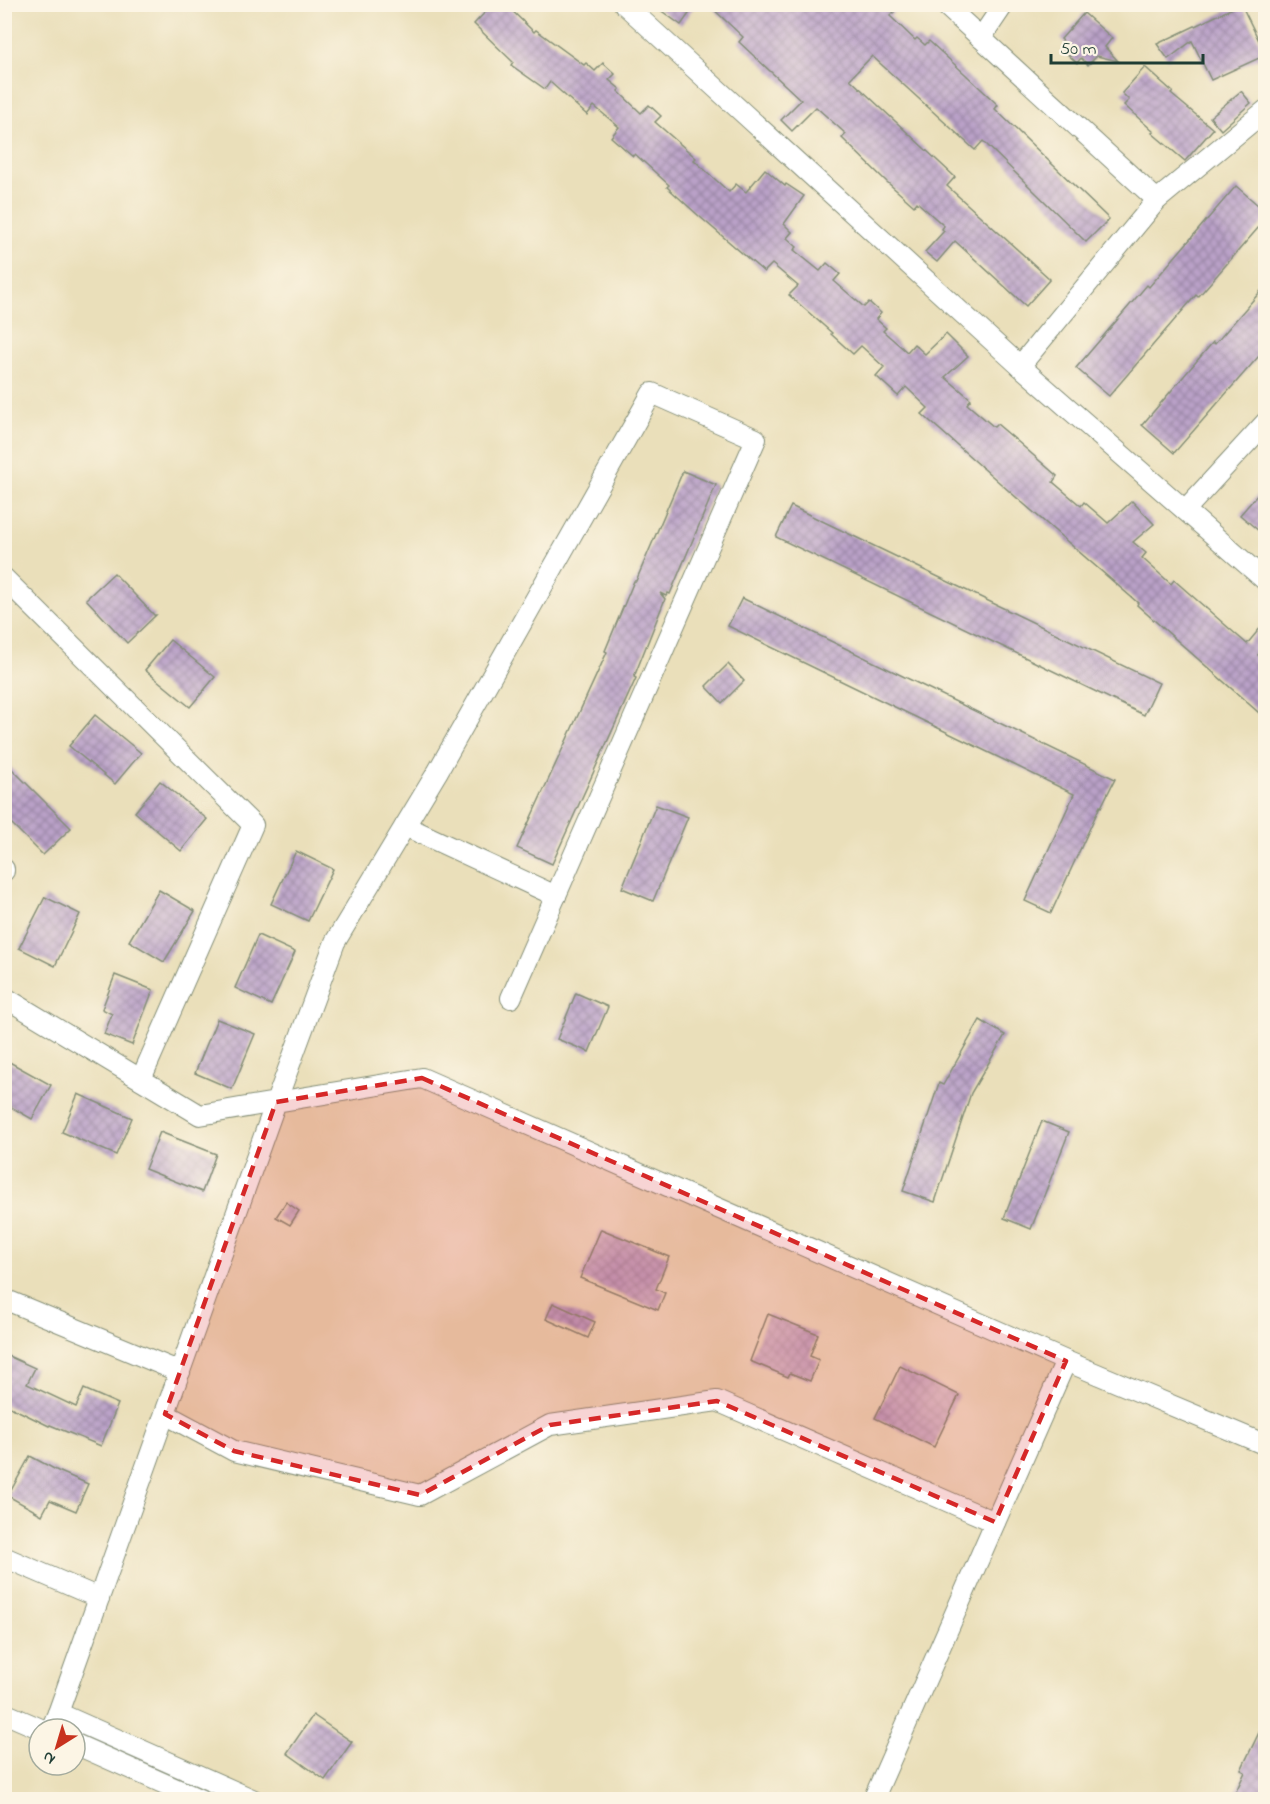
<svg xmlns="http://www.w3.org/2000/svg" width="1270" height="1804" viewBox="0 0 1270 1804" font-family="'Indie Flower',sans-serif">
  <defs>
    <pattern id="building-cross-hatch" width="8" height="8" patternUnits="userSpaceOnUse" patternTransform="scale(1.5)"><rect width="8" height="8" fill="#baa1c8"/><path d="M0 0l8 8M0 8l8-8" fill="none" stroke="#9784a3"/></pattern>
  </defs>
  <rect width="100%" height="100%" fill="#fcf5e5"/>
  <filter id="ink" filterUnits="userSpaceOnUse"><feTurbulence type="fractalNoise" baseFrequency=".0167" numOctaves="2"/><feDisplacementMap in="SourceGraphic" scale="12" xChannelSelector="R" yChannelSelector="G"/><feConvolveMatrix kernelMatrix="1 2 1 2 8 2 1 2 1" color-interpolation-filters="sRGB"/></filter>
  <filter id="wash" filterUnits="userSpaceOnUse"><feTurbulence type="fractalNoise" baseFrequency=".008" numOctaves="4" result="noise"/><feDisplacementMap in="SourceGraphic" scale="24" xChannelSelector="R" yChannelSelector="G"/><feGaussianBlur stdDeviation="1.35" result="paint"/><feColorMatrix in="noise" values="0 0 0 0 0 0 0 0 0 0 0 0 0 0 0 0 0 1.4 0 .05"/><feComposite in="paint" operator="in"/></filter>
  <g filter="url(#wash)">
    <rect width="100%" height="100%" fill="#eadfba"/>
    <g id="blocks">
      <g fill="url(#building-cross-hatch)">
        <path d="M 493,4 L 505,4 L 534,32 L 536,30 L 584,65 L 586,63 L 595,71 L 603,63 L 615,74 L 609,80 L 620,89 L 618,91 L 641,113 L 649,105 L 661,116 L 655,122 L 696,158 L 694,160 L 729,192 L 736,184 L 746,192 L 765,169 L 785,186 L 786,184 L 804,196 L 784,224 L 792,232 L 787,238 L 797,247 L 794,250 L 820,271 L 827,263 L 840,274 L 834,281 L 864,307 L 869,302 L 881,313 L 876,319 L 886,328 L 883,331 L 907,352 L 914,344 L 925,354 L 946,334 L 968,356 L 945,377 L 971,399 L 967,404 L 994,427 L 997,424 L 1017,441 L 1057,476 L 1053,482 L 1081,506 L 1084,502 L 1108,523 L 1132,501 L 1154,524 L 1133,542 L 1146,553 L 1142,558 L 1171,584 L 1174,580 L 1247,644 L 1266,621 L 1266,646 L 1258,655 L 1266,662 L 1266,719 L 1137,605 L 1138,603 L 1009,491 L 922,414 L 928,408 L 906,387 L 898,396 L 876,376 L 884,367 L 861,346 L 853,354 L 831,334 L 832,333 L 789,295 L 798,286 L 772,264 L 764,272 L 699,216 L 667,187 L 669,185 L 635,154 L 633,156 L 611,137 L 619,127 L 594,106 L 587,115 L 550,82 L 545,89 L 511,65 L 513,62 L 474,24 Z"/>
        <path d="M 652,4 L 696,4 L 681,25 Z"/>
        <path d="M 708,4 L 886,4 L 894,12 L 890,16 L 915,40 L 917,38 L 925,45 L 929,41 L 964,73 L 998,105 L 995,109 L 1109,219 L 1086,242 L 983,141 L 975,150 L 872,56 L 850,79 L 955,177 L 947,186 L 1050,279 L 1026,306 L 955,241 L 937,262 L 925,252 L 944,231 L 942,229 L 944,226 L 917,202 L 914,206 L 887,182 L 842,138 L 846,134 L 816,107 L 792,131 L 781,120 L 801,100 L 739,42 L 743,37 Z"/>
        <path d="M 1241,4 L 1266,55 L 1211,80 L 1192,41 L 1168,59 L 1157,44 Z"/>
        <path d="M 1084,13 L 1112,38 L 1105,47 L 1118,61 L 1097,56 L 1088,65 L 1081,58 L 1077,63 L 1064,51 L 1068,46 L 1061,39 Z"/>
        <path d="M 1145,67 L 1173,92 L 1171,94 L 1213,129 L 1185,161 L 1152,133 L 1154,132 L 1124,105 L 1129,100 L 1122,93 Z"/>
        <path d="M 1241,91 L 1251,103 L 1221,130 L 1210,117 Z"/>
        <path d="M 1236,186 L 1266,212 L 1266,219 L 1198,297 L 1196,295 L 1109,396 L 1076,368 L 1147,285 L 1149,287 Z"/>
        <path d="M 1266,285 L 1266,348 L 1174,453 L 1142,425 L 1213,342 L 1215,344 Z"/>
        <path d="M 683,471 L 716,485 L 670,594 L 668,593 L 666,596 L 660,593 L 665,599 L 634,677 L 636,678 L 552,864 L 517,848 L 607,652 L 605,651 L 634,581 L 636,581 Z"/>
        <path d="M 1266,485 L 1266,537 L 1240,515 Z"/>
        <path d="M 791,506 L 1159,683 L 1144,715 L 776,537 Z"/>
        <path d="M 114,573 L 154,615 L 156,615 L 127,643 L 86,599 Z"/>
        <path d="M 742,598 L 1115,779 L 1101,807 L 1100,806 L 1051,913 L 1025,901 L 1074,794 L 728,626 Z"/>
        <path d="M 170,640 L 215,677 L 190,707 L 145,670 Z"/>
        <path d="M 728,664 L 744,681 L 722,703 L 706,686 Z"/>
        <path d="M 95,715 L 141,753 L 115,784 L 69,746 Z"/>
        <path d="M 4,761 L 71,828 L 43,855 L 4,816 Z"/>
        <path d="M 160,781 L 207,819 L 181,851 L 135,812 Z"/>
        <path d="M 656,805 L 688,817 L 653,901 L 622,888 Z"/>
        <path d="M 296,851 L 333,869 L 308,921 L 271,904 Z"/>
        <path d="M 159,890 L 195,911 L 164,962 L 129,941 Z"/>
        <path d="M 45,897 L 80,914 L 55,966 L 19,948 Z"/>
        <path d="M 258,935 L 295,952 L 271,1005 L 235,988 Z"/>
        <path d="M 115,975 L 153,990 L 132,1045 L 104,1034 L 112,1014 L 102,1009 Z"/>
        <path d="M 576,993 L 608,1007 L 589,1052 L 557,1039 Z"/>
        <path d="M 217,1019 L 255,1034 L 232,1089 L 195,1073 Z"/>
        <path d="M 980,1020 L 1005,1035 L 971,1093 L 935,1202 L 903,1191 L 939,1083 L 943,1085 Z"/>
        <path d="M 4,1059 L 51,1085 L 32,1119 L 4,1103 Z"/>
        <path d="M 78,1094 L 132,1118 L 116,1155 L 62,1132 Z"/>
        <path d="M 1042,1121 L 1069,1132 L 1031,1229 L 1004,1218 Z"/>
        <path d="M 160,1132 L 216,1154 L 202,1192 L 145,1169 Z"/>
        <path d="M 286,1202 L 299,1211 L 290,1225 L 276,1217 Z"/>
        <path d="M 601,1229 L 669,1257 L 656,1289 L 665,1293 L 658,1310 L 580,1278 Z"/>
        <path d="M 553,1303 L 595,1322 L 588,1338 L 546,1319 Z"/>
        <path d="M 768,1314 L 818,1334 L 810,1356 L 819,1360 L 810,1381 L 790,1373 L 788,1377 L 750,1361 Z"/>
        <path d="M 4,1354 L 35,1368 L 27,1384 L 76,1407 L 84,1389 L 118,1404 L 101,1446 L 50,1425 L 49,1426 L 4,1404 Z"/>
        <path d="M 900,1366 L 959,1395 L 934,1447 L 875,1418 Z"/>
        <path d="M 30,1456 L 58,1471 L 88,1484 L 76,1511 L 50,1500 L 42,1515 L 8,1496 Z"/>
        <path d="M 313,1715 L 352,1742 L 325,1780 L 287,1753 Z"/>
        <path d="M 1266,1718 L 1266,1800 L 1232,1800 L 1245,1772 L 1241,1770 Z"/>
      </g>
    </g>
  </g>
  <g filter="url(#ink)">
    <use href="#blocks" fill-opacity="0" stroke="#848e77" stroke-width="1.5"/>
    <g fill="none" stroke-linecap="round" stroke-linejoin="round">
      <defs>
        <g id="street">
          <path d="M 624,4 L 1020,366"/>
          <path d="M 944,4 L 1157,200"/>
          <path d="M 981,38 L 1004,4"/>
          <path d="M 1266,110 L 1157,200 L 1020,366 L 1266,581"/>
          <path d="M 1185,510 L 1266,422"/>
          <path d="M 4,578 L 253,825 L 141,1079"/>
          <path d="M 405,826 L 556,896"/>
          <path d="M 4,869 L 4,871"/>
          <path d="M 4,997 L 200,1115 L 276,1102 L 335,942 L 438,771 L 652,393 L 756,439 L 511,998"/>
          <path d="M 4,1299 L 180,1372"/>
          <path d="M 165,1414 L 234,1451 L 420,1495 L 550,1425 L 717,1401 L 995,1522"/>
          <path d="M 4,1557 L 99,1598"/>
          <path d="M 4,1713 L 41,1729"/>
          <path d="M 58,1713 L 276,1102 L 422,1078 L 1066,1361 L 1266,1445"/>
          <path d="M 51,1729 L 58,1713 L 254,1800"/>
          <path d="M 75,1744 L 201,1800"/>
          <path d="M 873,1800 L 1066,1361"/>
        </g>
      </defs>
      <use href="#street" stroke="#848e77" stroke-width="22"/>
      <use href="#street" stroke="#fff" stroke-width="20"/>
    </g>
  </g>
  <path fill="#d62828" fill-opacity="0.2" stroke="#d62828" stroke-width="4.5" stroke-dasharray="12 8" stroke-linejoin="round" d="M 422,1078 L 1066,1361 L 995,1522 L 717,1401 L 550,1425 L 420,1495 L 234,1451 L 165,1414 L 276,1102 Z"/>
  <rect width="1270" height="1804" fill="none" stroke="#fcf5e5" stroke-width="24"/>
  <g transform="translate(57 1747) rotate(217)"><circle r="28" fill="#fcf5e5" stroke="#a4ab9e" stroke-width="1.5"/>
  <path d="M0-4.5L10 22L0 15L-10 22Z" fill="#c8321e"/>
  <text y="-9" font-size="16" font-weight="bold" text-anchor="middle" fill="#1f3d34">N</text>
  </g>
  <path d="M1051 54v9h152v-9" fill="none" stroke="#1f3d34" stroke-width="3"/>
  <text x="1060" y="54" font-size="18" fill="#1f3d34" stroke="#fcf5e5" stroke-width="4.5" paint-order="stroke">50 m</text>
</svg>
